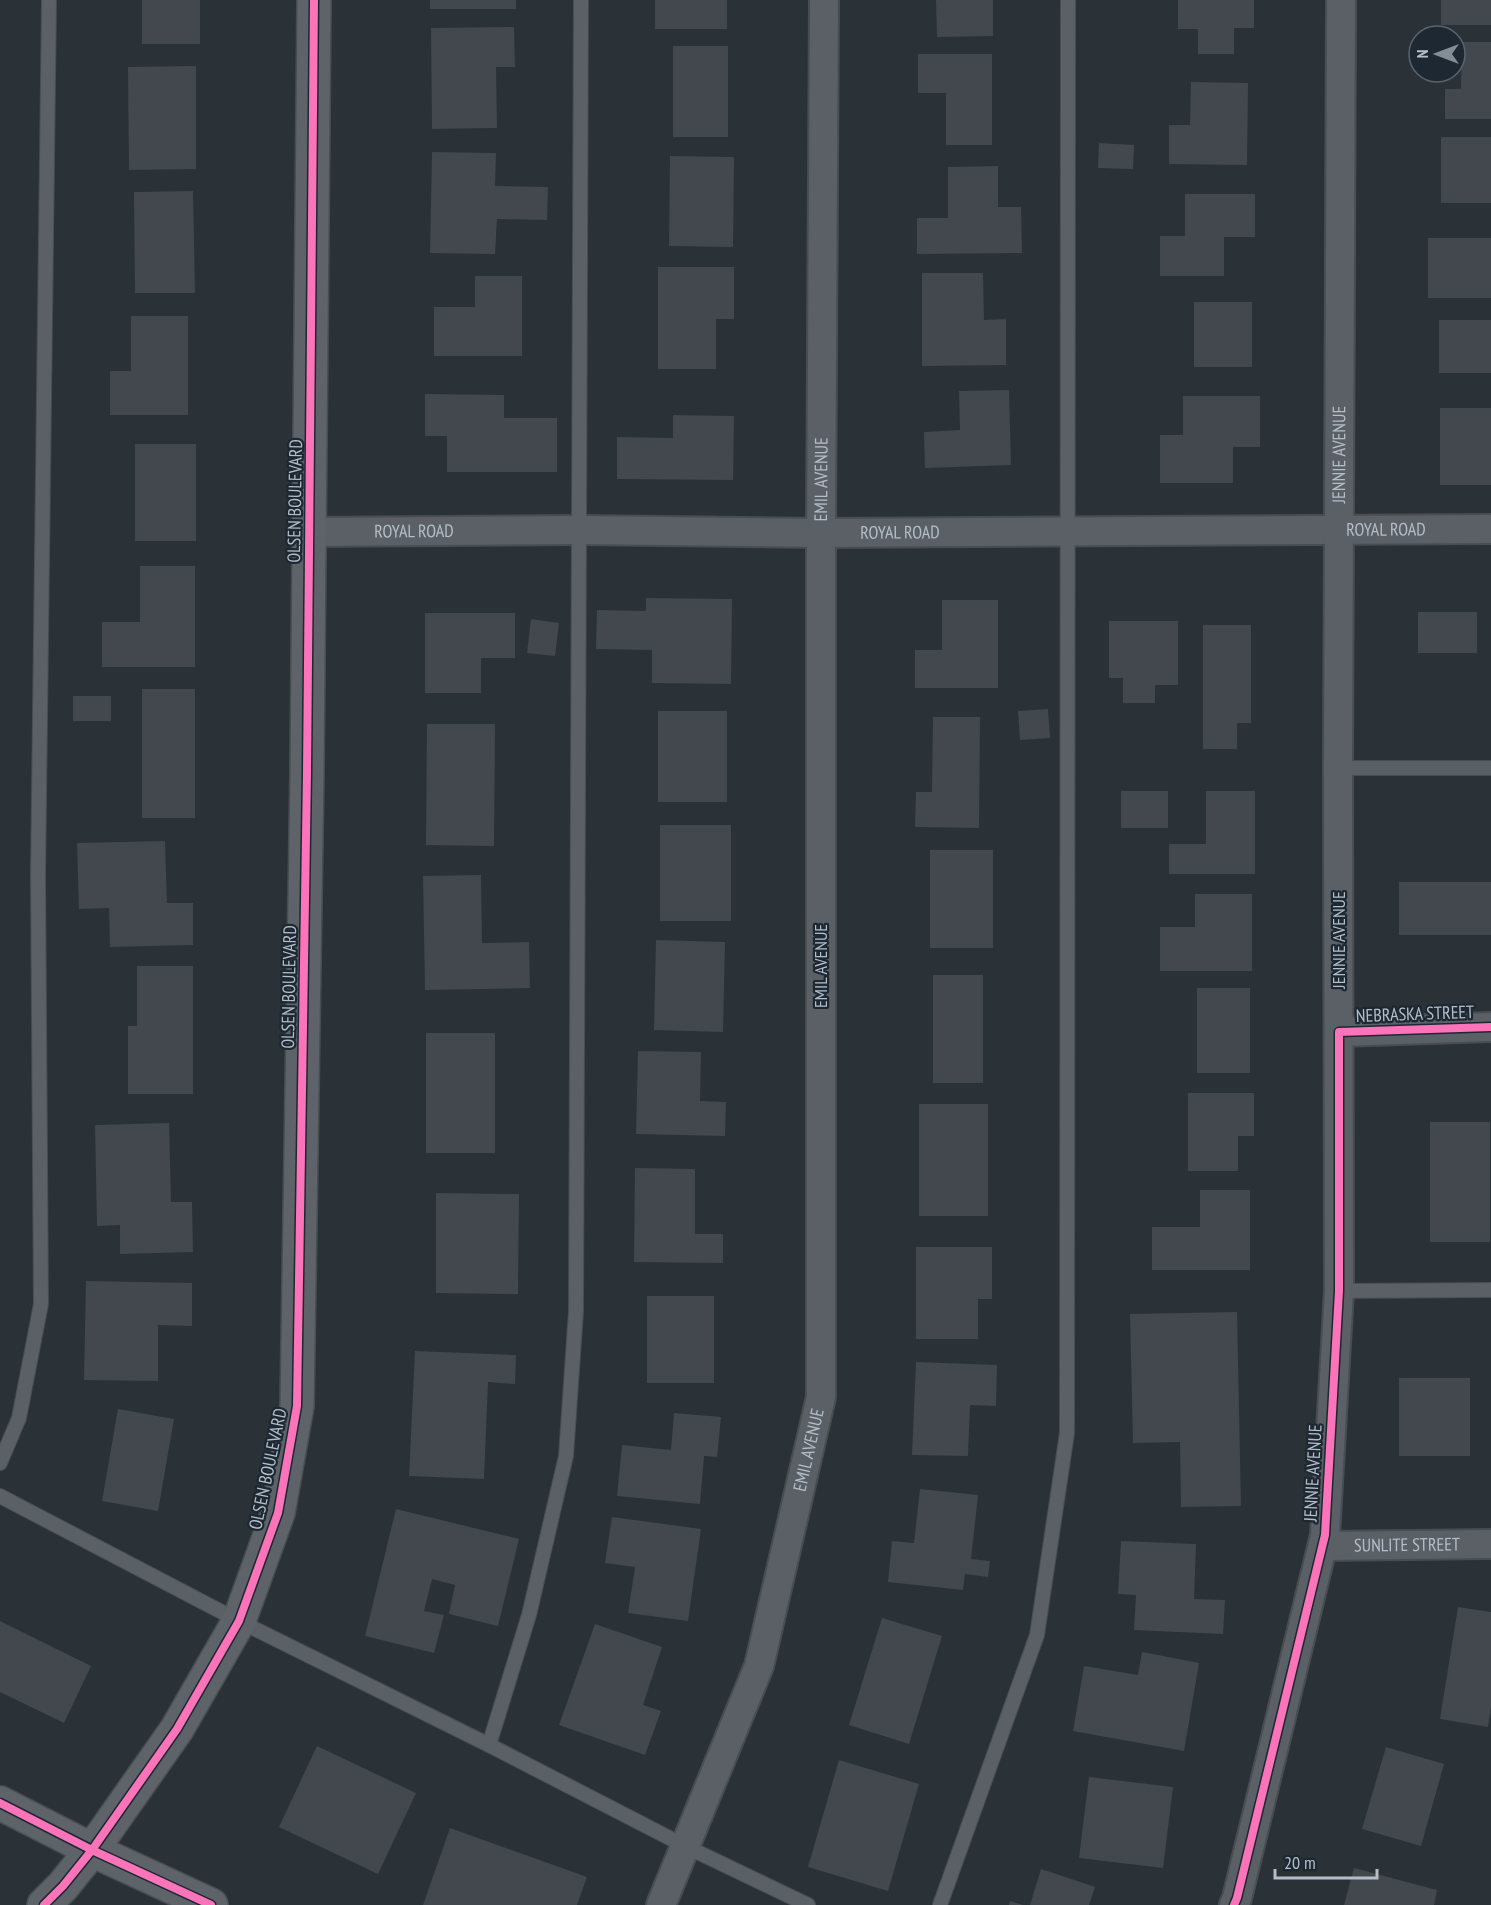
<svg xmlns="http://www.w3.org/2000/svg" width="1491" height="1905" viewBox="0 0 1491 1905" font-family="'PT Sans Narrow',sans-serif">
  <rect width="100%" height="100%" fill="#2a3137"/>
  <g fill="#42484e">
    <rect x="142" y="0" width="58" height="44"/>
    <rect x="430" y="0" width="86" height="9"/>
    <rect x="655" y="0" width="72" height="29"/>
    <path d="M 936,0 L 993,0 L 993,36 L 937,37 Z"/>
    <path d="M 1178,0 L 1254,0 L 1254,28 L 1234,28 L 1234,54 L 1198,54 L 1198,29 L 1178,29 Z"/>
    <rect x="1441" y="0" width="50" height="25"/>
    <path d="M 514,27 L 515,67 L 496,67 L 497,128 L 432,129 L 431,28 Z"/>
    <path d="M 1462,42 L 1491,42 L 1491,119 L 1445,119 L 1445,89 L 1461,89 Z"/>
    <rect x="673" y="46" width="55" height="91"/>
    <path d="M 918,54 L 992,54 L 992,145 L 946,145 L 946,93 L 918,93 Z"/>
    <path d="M 196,66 L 196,169 L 129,170 L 128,67 Z"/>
    <path d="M 1191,82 L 1248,83 L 1247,165 L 1169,164 L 1169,125 L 1190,125 Z"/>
    <rect x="1441" y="137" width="50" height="66"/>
    <path d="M 1099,143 L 1134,145 L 1133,169 L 1098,168 Z"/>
    <path d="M 432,152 L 496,153 L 495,186 L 548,187 L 547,220 L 497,219 L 495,254 L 430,253 Z"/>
    <path d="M 670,156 L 734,157 L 733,247 L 669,246 Z"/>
    <path d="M 998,166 L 998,207 L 1021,207 L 1022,253 L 917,254 L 917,218 L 948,218 L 948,167 Z"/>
    <path d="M 193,191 L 195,293 L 135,293 L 134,192 Z"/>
    <path d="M 1185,194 L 1255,194 L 1255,237 L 1224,237 L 1224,276 L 1160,276 L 1160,236 L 1185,236 Z"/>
    <rect x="1428" y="238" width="63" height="60"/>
    <path d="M 658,267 L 734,267 L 734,319 L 716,319 L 716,369 L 658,369 Z"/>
    <path d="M 922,273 L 983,273 L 984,320 L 1006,319 L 1006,365 L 922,366 Z"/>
    <path d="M 475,276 L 522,276 L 522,356 L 434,356 L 434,307 L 475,307 Z"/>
    <rect x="1194" y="302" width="58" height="65"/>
    <path d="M 131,316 L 188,316 L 188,415 L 110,415 L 110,371 L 131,371 Z"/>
    <rect x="1439" y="320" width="52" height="53"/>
    <path d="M 1009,390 L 1011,465 L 925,468 L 924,432 L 960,430 L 959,391 Z"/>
    <path d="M 425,394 L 504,395 L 504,418 L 557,418 L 557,472 L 447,472 L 447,436 L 425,436 Z"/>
    <path d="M 1183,396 L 1260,396 L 1260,447 L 1233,447 L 1233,483 L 1160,483 L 1160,435 L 1183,435 Z"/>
    <rect x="1440" y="408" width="51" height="77"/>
    <path d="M 673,415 L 734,416 L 733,480 L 617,479 L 617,437 L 673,438 Z"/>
    <rect x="135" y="444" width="61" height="97"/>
    <path d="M 140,566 L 195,566 L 195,667 L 102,667 L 102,622 L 140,622 Z"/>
    <path d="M 646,598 L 732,599 L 731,684 L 652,683 L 652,650 L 596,649 L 597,610 L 646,611 Z"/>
    <path d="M 942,600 L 998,600 L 998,688 L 915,688 L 915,650 L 942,650 Z"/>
    <rect x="1418" y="612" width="59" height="41"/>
    <path d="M 425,613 L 515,613 L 515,658 L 481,658 L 481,693 L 425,693 Z"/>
    <path d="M 531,619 L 559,623 L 555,656 L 527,653 Z"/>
    <path d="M 1109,621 L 1178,621 L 1178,685 L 1155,685 L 1155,703 L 1123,703 L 1123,678 L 1109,678 Z"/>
    <path d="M 1203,625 L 1251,625 L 1251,723 L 1237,723 L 1237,749 L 1203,749 Z"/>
    <rect x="142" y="689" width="53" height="129"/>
    <rect x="73" y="696" width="38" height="25"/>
    <path d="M 1048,709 L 1050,738 L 1020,740 L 1018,711 Z"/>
    <rect x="658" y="711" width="69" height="91"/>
    <path d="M 933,717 L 980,717 L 979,828 L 915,827 L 916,792 L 932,792 Z"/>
    <path d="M 427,724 L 495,724 L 494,846 L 426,845 Z"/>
    <rect x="1121" y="791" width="47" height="37"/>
    <path d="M 1206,791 L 1255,791 L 1255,874 L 1169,874 L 1169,844 L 1206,844 Z"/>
    <rect x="660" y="825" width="71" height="96"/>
    <path d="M 165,841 L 167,903 L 193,903 L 193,945 L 110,947 L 109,908 L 79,909 L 77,843 Z"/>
    <rect x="930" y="850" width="63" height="98"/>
    <path d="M 481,875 L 482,943 L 529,942 L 530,988 L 425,990 L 423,876 Z"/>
    <rect x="1399" y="882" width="92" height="53"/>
    <path d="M 1195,894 L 1252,894 L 1252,971 L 1160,971 L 1160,927 L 1195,927 Z"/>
    <path d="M 656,940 L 725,942 L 723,1032 L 654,1030 Z"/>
    <path d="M 137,966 L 193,966 L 193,1094 L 128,1094 L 128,1026 L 137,1026 Z"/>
    <rect x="933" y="975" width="50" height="108"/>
    <rect x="1197" y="988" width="53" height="85"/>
    <rect x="426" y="1033" width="69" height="120"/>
    <path d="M 638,1051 L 701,1052 L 700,1101 L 726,1102 L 725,1136 L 636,1134 Z"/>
    <path d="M 1188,1093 L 1254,1093 L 1254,1136 L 1238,1136 L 1238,1171 L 1188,1171 Z"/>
    <rect x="919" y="1104" width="69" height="112"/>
    <rect x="1430" y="1122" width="60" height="120"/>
    <path d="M 169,1123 L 171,1202 L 192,1202 L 193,1252 L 120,1254 L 120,1225 L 97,1226 L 95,1125 Z"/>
    <path d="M 635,1168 L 695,1169 L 695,1234 L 723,1234 L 723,1263 L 634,1262 Z"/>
    <path d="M 1200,1190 L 1250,1190 L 1250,1270 L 1152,1270 L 1152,1227 L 1200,1227 Z"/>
    <path d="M 436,1193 L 519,1194 L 518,1294 L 436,1293 Z"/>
    <path d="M 916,1247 L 992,1247 L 992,1299 L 978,1299 L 978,1339 L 916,1339 Z"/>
    <path d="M 86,1281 L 192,1283 L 192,1326 L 158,1325 L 158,1381 L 84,1380 Z"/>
    <rect x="647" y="1296" width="67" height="87"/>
    <path d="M 1237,1312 L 1241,1506 L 1181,1507 L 1180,1442 L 1133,1443 L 1130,1314 Z"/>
    <path d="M 415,1351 L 516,1355 L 515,1384 L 488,1382 L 484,1479 L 409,1476 Z"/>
    <path d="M 916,1362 L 997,1365 L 996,1406 L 970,1405 L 968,1456 L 912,1455 Z"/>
    <rect x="1399" y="1378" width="71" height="78"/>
    <path d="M 118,1409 L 174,1419 L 158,1511 L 102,1501 Z"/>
    <path d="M 674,1413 L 721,1417 L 717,1457 L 704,1456 L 700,1504 L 617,1496 L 622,1445 L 671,1450 Z"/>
    <path d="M 920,1489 L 978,1495 L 971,1559 L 990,1561 L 988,1577 L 965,1574 L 963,1590 L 888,1582 L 892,1541 L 914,1543 Z"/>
    <path d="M 396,1509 L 519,1539 L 498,1626 L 449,1614 L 455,1585 L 432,1579 L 424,1611 L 444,1615 L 434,1653 L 365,1636 Z"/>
    <path d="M 612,1517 L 701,1529 L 688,1621 L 628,1613 L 635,1567 L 605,1563 Z"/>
    <path d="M 1121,1541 L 1196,1544 L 1194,1599 L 1225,1600 L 1223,1634 L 1134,1630 L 1136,1595 L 1118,1594 Z"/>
    <path d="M 1458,1607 L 1491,1612 L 1491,1707 L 1488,1727 L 1440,1719 Z"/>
    <path d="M 882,1618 L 942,1636 L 909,1744 L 849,1725 Z"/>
    <path d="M 0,1621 L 91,1666 L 64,1723 L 0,1692 Z"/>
    <path d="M 595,1624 L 662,1647 L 643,1705 L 661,1711 L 645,1755 L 559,1725 Z"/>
    <path d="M 1142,1652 L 1199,1663 L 1184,1751 L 1073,1731 L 1084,1666 L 1138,1675 Z"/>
    <path d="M 317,1746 L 416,1793 L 378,1874 L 279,1827 Z"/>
    <path d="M 1386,1747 L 1444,1764 L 1421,1846 L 1362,1829 Z"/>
    <path d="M 839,1760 L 919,1784 L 888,1891 L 808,1867 Z"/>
    <path d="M 1089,1777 L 1173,1787 L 1163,1868 L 1079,1858 Z"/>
    <path d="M 450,1828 L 587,1877 L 577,1905 L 423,1905 Z"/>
    <path d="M 1354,1868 L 1437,1890 L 1434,1905 L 1344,1905 Z"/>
    <path d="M 1041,1869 L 1095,1887 L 1089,1905 L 1030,1905 Z"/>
    <path d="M 1010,1901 L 1023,1905 L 1009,1905 Z"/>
  </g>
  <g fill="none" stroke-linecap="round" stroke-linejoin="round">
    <defs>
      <g id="service">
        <path d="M 1338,768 L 1491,768"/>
        <path d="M 1339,1291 L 1491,1290"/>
        <path d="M 0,1463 L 19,1418 L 41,1304 L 38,875 L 49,0"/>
        <path d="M 0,1496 L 239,1621 L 489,1745 L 685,1846 L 808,1905"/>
        <path d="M 489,1745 L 529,1615 L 566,1456 L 576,1311 L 581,0"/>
        <path d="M 940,1905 L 1037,1635 L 1067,1433 L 1068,0"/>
      </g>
      <g id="minor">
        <path id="s1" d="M 309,532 L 579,530 L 821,533 L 1491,529"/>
        <path d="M 1339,1032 L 1491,1027"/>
        <path id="s2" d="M 1323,1546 L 1491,1544"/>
        <path id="s3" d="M 661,1905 L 759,1666 L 821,1397 L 821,533 L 824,0"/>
        <path id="s4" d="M 1234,1905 L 1237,1898 L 1325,1535 L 1339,1291 L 1338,768 L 1341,0"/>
      </g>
      <g id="secondary">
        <path d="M 0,1803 L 92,1850 L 211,1905"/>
        <path d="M 44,1905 L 63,1886 L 92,1850 L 177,1729 L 239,1621 L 278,1513 L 297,1406 L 307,773 L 314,0"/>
      </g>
    </defs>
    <use href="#service" stroke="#484d52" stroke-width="16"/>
    <use href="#minor" stroke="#484d52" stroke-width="32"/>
    <use href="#secondary" stroke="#484d52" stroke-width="36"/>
    <use href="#service" stroke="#5a6065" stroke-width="14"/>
    <use href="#minor" stroke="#5a6065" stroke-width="28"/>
    <use href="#secondary" stroke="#5e636a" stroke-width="33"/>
    <defs>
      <g id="cycleway">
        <path d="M 0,1803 L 92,1850 L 211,1905"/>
        <path d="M 44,1905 L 63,1886 L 92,1850 L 177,1729 L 239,1621 L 278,1513 L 297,1406 L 307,773 L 314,0"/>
        <path d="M 1234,1905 L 1237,1898 L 1325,1535 L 1339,1291 L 1339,1032 L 1491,1027"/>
      </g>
    </defs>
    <use href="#cycleway" stroke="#1d2832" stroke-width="11"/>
    <use href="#cycleway" stroke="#fb73b8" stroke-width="8"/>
  </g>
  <g text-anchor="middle" stroke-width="4.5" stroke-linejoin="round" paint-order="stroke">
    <g font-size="18" fill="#b3bec9" stroke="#1d2832">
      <text dy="6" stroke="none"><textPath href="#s4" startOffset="1462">JENNIE AVENUE</textPath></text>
      <text dy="6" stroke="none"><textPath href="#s3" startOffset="1452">EMIL AVENUE</textPath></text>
      <text transform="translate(295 501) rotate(-89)" y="6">OLSEN BOULEVARD</text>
      <text dy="6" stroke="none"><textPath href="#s1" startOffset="1077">ROYAL ROAD</textPath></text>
      <text dy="6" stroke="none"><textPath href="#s1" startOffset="105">ROYAL ROAD</textPath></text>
      <text dy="6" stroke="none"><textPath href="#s1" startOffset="591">ROYAL ROAD</textPath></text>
      <text transform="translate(1339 940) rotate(-90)" y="6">JENNIE AVENUE</text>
      <text transform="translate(821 966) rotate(-90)" y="6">EMIL AVENUE</text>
      <text transform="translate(289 987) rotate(-89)" y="6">OLSEN BOULEVARD</text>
      <text transform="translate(1415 1014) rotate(-2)" y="6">NEBRASKA STREET</text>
      <text dy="6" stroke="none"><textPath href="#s3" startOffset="480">EMIL AVENUE</textPath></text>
      <text transform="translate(268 1469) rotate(-78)" y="6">OLSEN BOULEVARD</text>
      <text transform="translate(1313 1473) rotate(-87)" y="6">JENNIE AVENUE</text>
      <text dy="6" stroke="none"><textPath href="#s2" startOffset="84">SUNLITE STREET</textPath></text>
    </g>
  </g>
  <g transform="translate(1437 54) rotate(270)"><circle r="28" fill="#1d2832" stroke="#59646e" stroke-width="1.5"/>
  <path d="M0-4.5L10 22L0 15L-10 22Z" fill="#838d96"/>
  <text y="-9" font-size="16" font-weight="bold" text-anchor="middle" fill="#b3bec9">N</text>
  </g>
  <path d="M1275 1869v9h102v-9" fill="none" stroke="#b3bec9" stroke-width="3"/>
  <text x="1284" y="1869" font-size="18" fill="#b3bec9" stroke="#1d2832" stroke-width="4.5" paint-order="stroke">20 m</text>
</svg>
